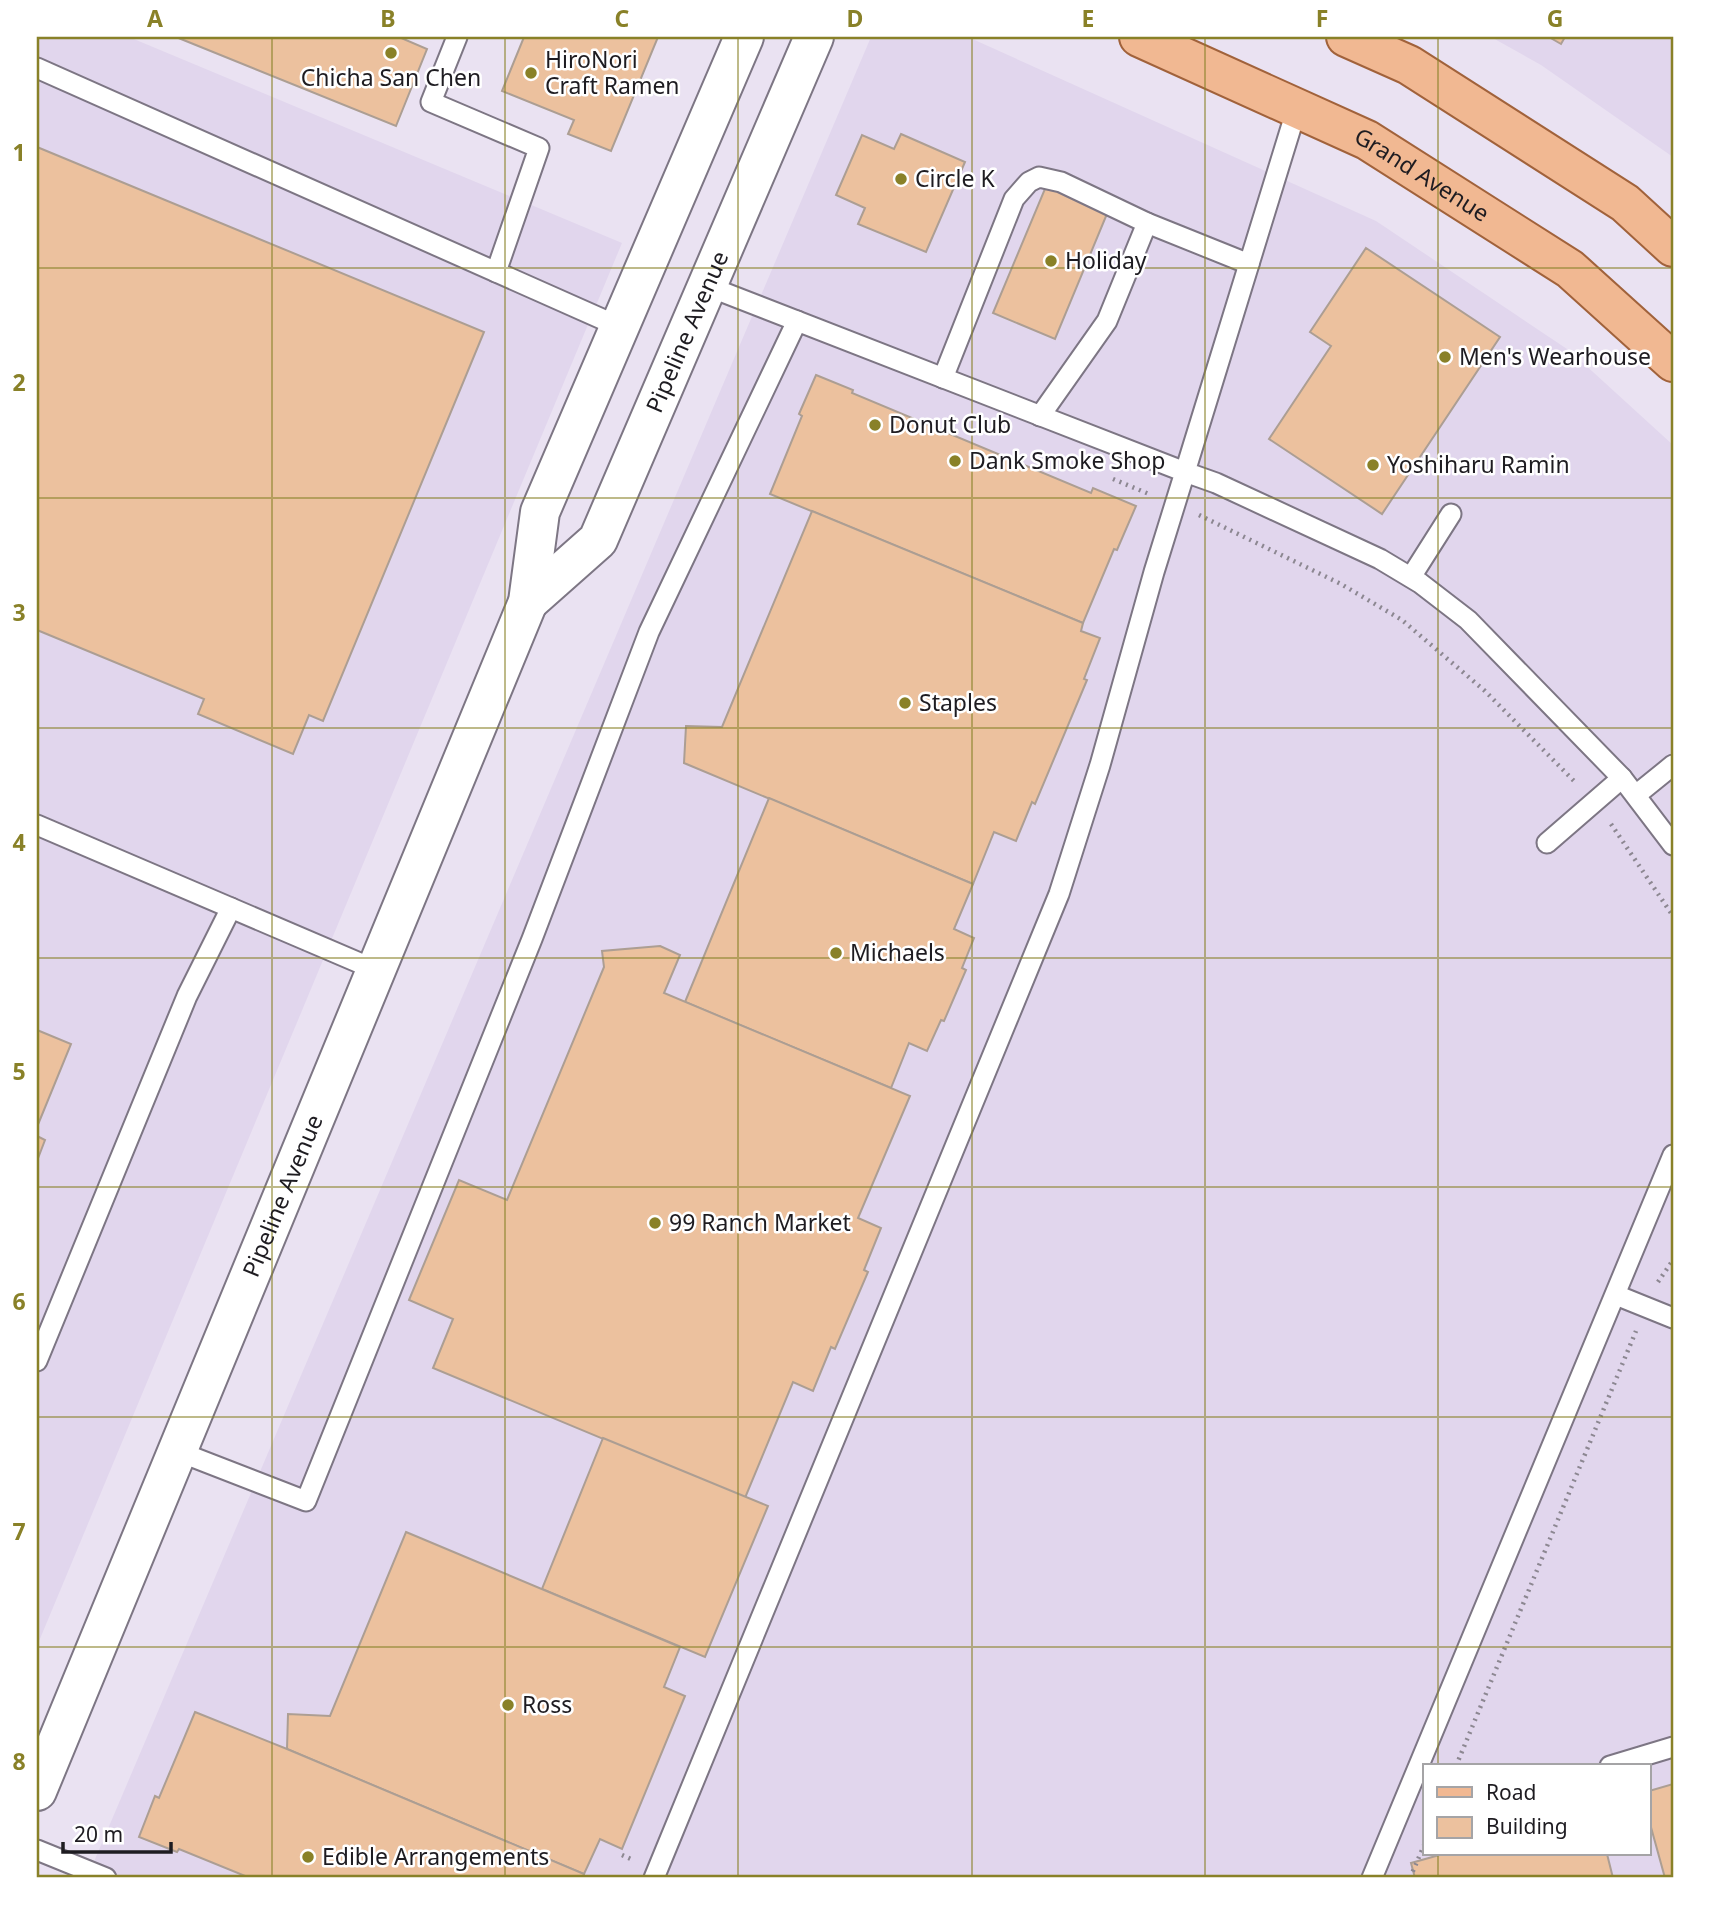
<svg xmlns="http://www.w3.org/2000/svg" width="1710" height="1915" viewBox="0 0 1710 1915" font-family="'Noto Sans',sans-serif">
  <rect width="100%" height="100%" fill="#eae2f2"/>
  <g fill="#e1d6ed" fill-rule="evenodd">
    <path d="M 37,37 L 129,37 L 622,243 L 37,1646 Z"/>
    <path d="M 871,37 L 968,37 L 1376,221 L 1570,351 L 1673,445 L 1673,1878 L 87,1878 ZM 1425,1766 L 1649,1766 L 1649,1854 L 1425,1854 Z"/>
    <path d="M 1491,37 L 1673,37 L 1673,157 L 1541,65 Z"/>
  </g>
  <g fill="#ecc19e" stroke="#ac9e93" stroke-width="2">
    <path d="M 176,37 L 399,37 L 427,49 L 396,126 Z"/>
    <path d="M 524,37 L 658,37 L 611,151 L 568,134 L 574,120 L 502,91 Z"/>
    <path d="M 1549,37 L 1565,37 L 1561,44 Z"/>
    <path d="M 901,134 L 965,162 L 926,252 L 858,224 L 865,208 L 836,195 L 862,135 L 894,149 Z"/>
    <path d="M 37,147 L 484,332 L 323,721 L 309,715 L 293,754 L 198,714 L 204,699 L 37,630 Z"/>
    <path d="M 1047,184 L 1109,209 L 1055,339 L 993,313 Z"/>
    <path d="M 1366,248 L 1500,337 L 1382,514 L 1269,439 L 1331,346 L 1310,332 Z"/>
    <path d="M 816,375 L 853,390 L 852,393 L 1091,493 L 1093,488 L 1136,506 L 1117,550 L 1114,549 L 1083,623 L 770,494 L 802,416 L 799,414 Z"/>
    <path d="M 812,511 L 1083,623 L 1081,631 L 1100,638 L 1084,679 L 1087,680 L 1035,804 L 1032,802 L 1016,841 L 994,832 L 973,884 L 684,763 L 686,726 L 722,727 Z"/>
    <path d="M 769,798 L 973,884 L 954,929 L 974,938 L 962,968 L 966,970 L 944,1021 L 941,1020 L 927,1051 L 909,1043 L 891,1088 L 685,1002 Z"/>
    <path d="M 660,946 L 680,955 L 664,993 L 910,1096 L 858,1218 L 881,1228 L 864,1270 L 868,1272 L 835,1349 L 831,1347 L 813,1391 L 793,1382 L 745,1498 L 433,1368 L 453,1319 L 409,1300 L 459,1180 L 507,1200 L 604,967 L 602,951 Z"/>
    <path d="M 37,1030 L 71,1044 L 37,1127 Z"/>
    <path d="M 37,1136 L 45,1140 L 37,1161 Z"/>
    <path d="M 603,1438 L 768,1506 L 705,1657 L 542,1589 Z"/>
    <path d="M 406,1532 L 680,1647 L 664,1687 L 685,1696 L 622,1849 L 600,1839 L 584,1874 L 287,1749 L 288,1714 L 330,1716 Z"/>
    <path d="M 195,1712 L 287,1749 L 584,1874 L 583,1878 L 250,1878 L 179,1849 L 177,1852 L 139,1837 L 155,1796 L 159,1798 Z"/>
    <path d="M 1673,1784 L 1673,1878 L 1665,1878 L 1649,1820 L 1649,1791 Z"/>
    <path d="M 1443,1854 L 1607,1854 L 1613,1878 L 1415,1878 L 1411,1863 Z"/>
  </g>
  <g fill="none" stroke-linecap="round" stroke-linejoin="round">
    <defs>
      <g id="service">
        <path d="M 457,37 L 431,102 L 539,148 L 496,272"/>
        <path d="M 37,68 L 620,327"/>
        <path d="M 1297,108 L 1185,472 L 1216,483 L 1380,559 L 1420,583 L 1468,620 L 1622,778 L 1673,845"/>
        <path d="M 943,378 L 1014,199 L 1029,182 L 1039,177 L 1061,182 L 1147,223 L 1249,264"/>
        <path d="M 1040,416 L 1107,321 L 1147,223"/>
        <path d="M 1411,577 L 1451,514"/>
        <path d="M 1636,795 L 1673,765"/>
        <path d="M 37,825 L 376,970"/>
        <path d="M 1547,843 L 1622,778"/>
        <path d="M 1616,1295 L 1673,1318"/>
        <path d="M 37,1361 L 187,996 L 231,908"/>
        <path d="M 177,1451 L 306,1501 L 532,939 L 649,632 L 797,321"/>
        <path d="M 1610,1766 L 1673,1747"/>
        <path d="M 37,1850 L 106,1878"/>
        <path d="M 654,1878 L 1059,894 L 1100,765 L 1154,572 L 1185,472 L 707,286"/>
        <path d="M 1372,1878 L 1673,1155"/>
      </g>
      <g id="secondary">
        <path id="s1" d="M 528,602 L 598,540 L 814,37"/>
        <path id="s2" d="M 37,1791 L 528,602 L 540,512 L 744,37"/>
      </g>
      <g id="primary">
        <path id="s3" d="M 1139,37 L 1367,140 L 1570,269 L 1673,362"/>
        <path d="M 1346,37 L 1409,65 L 1625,203 L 1673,247"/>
      </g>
    </defs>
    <use href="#service" stroke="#7d7684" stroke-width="23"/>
    <use href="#secondary" stroke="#7d7684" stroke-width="42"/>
    <use href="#primary" stroke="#a1623b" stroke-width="42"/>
    <g stroke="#8c8791" stroke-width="4.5" stroke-dasharray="2 5" stroke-linecap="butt">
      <path d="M 1113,479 L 1149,494"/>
      <path d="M 1199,515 L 1341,584 L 1402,620 L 1485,691 L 1576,783"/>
      <path d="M 1611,824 L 1673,916"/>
      <path d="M 1658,1282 L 1673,1260"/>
      <path d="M 1456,1766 L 1636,1331"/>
      <path d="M 622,1855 L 633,1860"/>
      <path d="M 1410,1878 L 1425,1843"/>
    </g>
    <use href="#service" stroke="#fff" stroke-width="19"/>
    <use href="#secondary" stroke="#fff" stroke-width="38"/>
    <use href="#primary" stroke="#f1b892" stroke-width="38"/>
  </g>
  <path fill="none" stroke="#898128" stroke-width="2" stroke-opacity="0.55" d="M 272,37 L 272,1878M 505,37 L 505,1878M 738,37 L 738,1878M 972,37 L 972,1878M 1205,37 L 1205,1878M 1438,37 L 1438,1766M 37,268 L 1673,268M 37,498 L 1673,498M 37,728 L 1673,728M 37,958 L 1673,958M 37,1187 L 1673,1187M 37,1417 L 1673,1417M 37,1647 L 1673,1647M 1438,1854 L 1438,1878"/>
  <g fill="#898128" stroke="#fff" stroke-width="2.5">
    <circle cx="391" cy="53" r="7"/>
    <circle cx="531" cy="73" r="7"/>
    <circle cx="901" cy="179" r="7"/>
    <circle cx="1051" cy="261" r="7"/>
    <circle cx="1445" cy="357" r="7"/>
    <circle cx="875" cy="425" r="7"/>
    <circle cx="955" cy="461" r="7"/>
    <circle cx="1373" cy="465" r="7"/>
    <circle cx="905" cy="703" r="7"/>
    <circle cx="836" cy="953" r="7"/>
    <circle cx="655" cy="1223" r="7"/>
    <circle cx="508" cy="1705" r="7"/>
    <circle cx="308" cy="1857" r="7"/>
  </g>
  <g text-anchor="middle" stroke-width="5" stroke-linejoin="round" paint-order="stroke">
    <g font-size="23" fill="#1e1c21" stroke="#fff" text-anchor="start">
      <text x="545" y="68">HiroNori<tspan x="545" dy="26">Craft Ramen</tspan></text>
      <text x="391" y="86" text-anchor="middle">Chicha San Chen</text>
      <text x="915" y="187">Circle K</text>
      <text x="1065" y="269">Holiday</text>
      <text x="1459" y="365">Men's Wearhouse</text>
      <text x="889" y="433">Donut Club</text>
      <text x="969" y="469">Dank Smoke Shop</text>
      <text x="1387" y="473">Yoshiharu Ramin</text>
      <text x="919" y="711">Staples</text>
      <text x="850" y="961">Michaels</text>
      <text x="669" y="1231">99 Ranch Market</text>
      <text x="522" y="1713">Ross</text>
      <text x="322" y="1865">Edible Arrangements</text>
    </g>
    <g font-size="23" fill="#1e1c21" stroke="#fff">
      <text dy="8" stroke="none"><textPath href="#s3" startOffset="315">Grand Avenue</textPath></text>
      <text dy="8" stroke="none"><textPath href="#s1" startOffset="320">Pipeline Avenue</textPath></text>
      <text dy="8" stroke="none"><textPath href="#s2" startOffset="644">Pipeline Avenue</textPath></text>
    </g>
  </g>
  <rect width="1710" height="1915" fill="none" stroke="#ffffff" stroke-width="77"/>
  <rect x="1423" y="1764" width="228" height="91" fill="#ffffff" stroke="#a5a4a6" stroke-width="2"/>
  <rect x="1437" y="1787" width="35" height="10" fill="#f1b892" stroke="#a5a4a6" stroke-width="2"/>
  <text x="1486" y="1800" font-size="21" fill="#1e1c21">Road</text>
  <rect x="1437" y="1817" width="35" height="21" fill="#ecc19e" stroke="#a5a4a6" stroke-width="2"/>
  <text x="1486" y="1834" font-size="21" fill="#1e1c21">Building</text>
  <path d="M63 1842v10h108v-10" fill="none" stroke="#1e1c21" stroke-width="3.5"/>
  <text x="74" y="1842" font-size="21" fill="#1e1c21" stroke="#ffffff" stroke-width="5" paint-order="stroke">20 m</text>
  <rect x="38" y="38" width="1634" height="1838" fill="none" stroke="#898128" stroke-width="2.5"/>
  <g font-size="23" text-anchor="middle" font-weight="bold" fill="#898128">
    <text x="155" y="27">A</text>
    <text x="388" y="27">B</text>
    <text x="622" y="27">C</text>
    <text x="855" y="27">D</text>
    <text x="1088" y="27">E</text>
    <text x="1322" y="27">F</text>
    <text x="1555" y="27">G</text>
    <text x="19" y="161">1</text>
    <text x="19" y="391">2</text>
    <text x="19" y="621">3</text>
    <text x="19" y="851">4</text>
    <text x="19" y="1080">5</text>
    <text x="19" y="1310">6</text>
    <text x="19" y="1540">7</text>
    <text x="19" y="1770">8</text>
  </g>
</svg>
